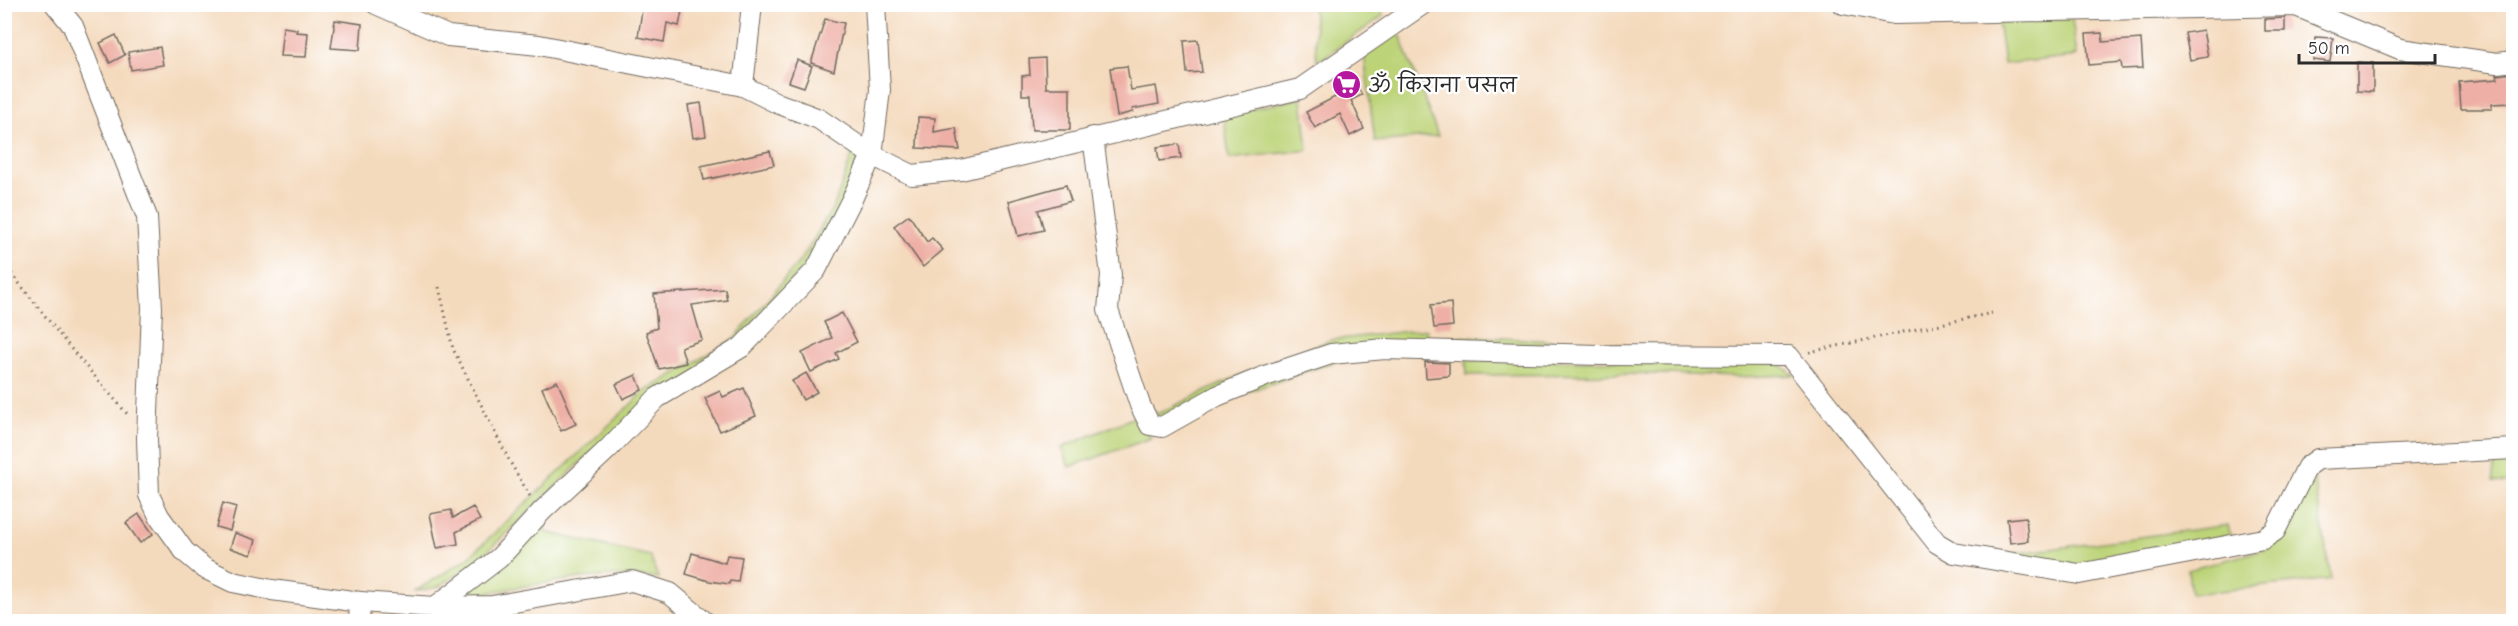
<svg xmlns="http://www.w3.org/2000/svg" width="2518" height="626" viewBox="0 0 2518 626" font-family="'Comic Neue','Playpen Sans Deva',sans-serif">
  <rect width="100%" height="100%" fill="#fff"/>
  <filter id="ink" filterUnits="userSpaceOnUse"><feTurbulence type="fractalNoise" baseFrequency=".0167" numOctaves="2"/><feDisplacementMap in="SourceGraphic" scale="12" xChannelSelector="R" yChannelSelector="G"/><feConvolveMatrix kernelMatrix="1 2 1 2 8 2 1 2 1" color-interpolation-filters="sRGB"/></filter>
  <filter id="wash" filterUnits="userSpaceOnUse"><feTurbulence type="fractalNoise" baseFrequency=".008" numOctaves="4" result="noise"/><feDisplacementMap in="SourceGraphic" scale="24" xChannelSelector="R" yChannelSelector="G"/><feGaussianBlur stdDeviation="1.35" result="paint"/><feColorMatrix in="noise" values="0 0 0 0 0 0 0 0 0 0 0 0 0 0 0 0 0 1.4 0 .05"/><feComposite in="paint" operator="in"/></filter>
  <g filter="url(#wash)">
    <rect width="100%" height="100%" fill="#f4dabd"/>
    <g fill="#bcd377" stroke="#747f51" stroke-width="1.5">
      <path d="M 1313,5 L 1381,5 L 1383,16 L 1317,62 Z"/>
      <path d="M 1998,19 L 2072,19 L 2077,56 L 2004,64 Z"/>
      <path d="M 1398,29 L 1438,136 L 1375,142 L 1364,54 Z"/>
      <path d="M 1302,98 L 1308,150 L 1229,159 L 1224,115 Z"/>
      <path d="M 854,149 L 859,155 L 840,210 L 807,263 L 737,341 L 603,441 L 475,563 L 438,587 L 414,592 L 467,559 L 644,392 L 734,339 L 803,257 L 835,204 Z"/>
      <path d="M 1426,329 L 1428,337 L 1484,337 L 1624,345 L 1386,344 L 1163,421 L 1151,419 L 1145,401 L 1157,414 L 1256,368 L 1331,340 Z"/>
      <path d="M 1466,360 L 1777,362 L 1794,375 L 1736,377 L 1666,374 L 1467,375 Z"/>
      <path d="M 1139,415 L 1151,438 L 1069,467 L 1061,448 Z"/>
      <path d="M 2513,456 L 2513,483 L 2493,482 L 2494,458 Z"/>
      <path d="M 2313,471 L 2331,579 L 2191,594 L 2188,570 L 2266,549 L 2280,538 Z"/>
      <path d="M 545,515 L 545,532 L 650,556 L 658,578 C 594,570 528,587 465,596 Z"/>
      <path d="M 2228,525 L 2230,536 L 2078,568 L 1998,556 Z"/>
    </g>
    <g id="blocks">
      <g fill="#eeb0a6">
        <path d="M 643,4 L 683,6 L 679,26 L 667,23 L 664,42 L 638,37 Z"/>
        <path d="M 2285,18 L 2285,31 L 2265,31 L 2265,19 Z"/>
        <path d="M 825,19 L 844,23 L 834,71 L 811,63 Z"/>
        <path d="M 335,20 L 362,24 L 360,50 L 331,48 Z"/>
        <path d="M 283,27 L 297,29 L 296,32 L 308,33 L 306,57 L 280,56 Z"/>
        <path d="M 2203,30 L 2208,57 L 2190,60 L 2185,33 Z"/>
        <path d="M 2102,33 L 2103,42 L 2141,39 L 2143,68 L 2122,69 L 2121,62 L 2089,65 L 2086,34 Z"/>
        <path d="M 116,35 L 125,55 L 110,63 L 100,43 Z"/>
        <path d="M 2315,37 L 2333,38 L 2330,62 L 2313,60 Z"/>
        <path d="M 1198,40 L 1202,72 L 1187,73 L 1184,41 Z"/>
        <path d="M 160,47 L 163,65 L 131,70 L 128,52 Z"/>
        <path d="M 1045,58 L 1046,88 L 1070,88 L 1070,130 L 1032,130 L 1030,95 L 1022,95 L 1022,76 L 1030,75 L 1029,59 Z"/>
        <path d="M 797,60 L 812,66 L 804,87 L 789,82 Z"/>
        <path d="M 2357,62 L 2373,63 L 2373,92 L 2357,91 Z"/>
        <path d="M 1127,66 L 1131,90 L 1156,86 L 1159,104 L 1132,109 L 1133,112 L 1117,116 L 1110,68 Z"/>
        <path d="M 2514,73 L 2513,103 L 2492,104 L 2492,109 L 2461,109 L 2459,82 L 2498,79 L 2497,75 Z"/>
        <path d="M 1355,82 L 1362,95 L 1351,100 L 1364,129 L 1350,136 L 1340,114 L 1315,128 L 1306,112 L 1341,94 L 1339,91 Z"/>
        <path d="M 701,103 L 706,136 L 693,138 L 688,105 Z"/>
        <path d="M 918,117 L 935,118 L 934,132 L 956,128 L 960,150 L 917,148 Z"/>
        <path d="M 1179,144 L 1181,158 L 1159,161 L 1157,147 Z"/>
        <path d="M 770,151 L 774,165 L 704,180 L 701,166 Z"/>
        <path d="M 1066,185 L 1071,201 L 1038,210 L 1044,230 L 1018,236 L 1009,201 Z"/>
        <path d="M 909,215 L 927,242 L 932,238 L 943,250 L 923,267 L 894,226 Z"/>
        <path d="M 725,289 L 727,300 L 692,305 L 702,340 L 681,347 L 686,363 L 659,369 L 646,332 L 657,328 L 654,294 Z"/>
        <path d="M 1451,303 L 1453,326 L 1434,328 L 1431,305 Z"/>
        <path d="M 842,313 L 857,342 L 836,353 L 839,359 L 811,372 L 802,353 L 832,338 L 824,322 Z"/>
        <path d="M 1425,362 L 1449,363 L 1449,376 L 1426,378 Z"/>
        <path d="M 806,373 L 817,392 L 803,400 L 792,381 Z"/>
        <path d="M 636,375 L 642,390 L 623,399 L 616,384 Z"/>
        <path d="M 557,381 L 576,424 L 561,431 L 542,388 Z"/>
        <path d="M 744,388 L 756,416 L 720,431 L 705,398 L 720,391 L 723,397 Z"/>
        <path d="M 223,503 L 236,507 L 230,531 L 216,527 Z"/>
        <path d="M 473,507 L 480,520 L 456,532 L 458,544 L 437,548 L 430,514 L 451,510 L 453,518 Z"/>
        <path d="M 139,514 L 153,534 L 140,543 L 126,523 Z"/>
        <path d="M 2026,517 L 2028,541 L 2010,543 L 2007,519 Z"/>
        <path d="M 235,533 L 256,540 L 251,555 L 230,548 Z"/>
        <path d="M 692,553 L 725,563 L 727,555 L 742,557 L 738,582 L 730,581 L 729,584 L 709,581 L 686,574 Z"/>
      </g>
    </g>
  </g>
  <g filter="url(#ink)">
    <use href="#blocks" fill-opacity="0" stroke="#71685e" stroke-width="1.5"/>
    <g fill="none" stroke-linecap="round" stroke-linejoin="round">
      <defs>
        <g id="minor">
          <path d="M 55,4 L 73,26 L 147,217 L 152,308 L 147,439 L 149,495 L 159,516 L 185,552 L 204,568 L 233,582 L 272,590 L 360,602 L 359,622"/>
          <path d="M 376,4 L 448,36 L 539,45 L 743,86 L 777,103 L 819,119 L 872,155 L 912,175 L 961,170 L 1300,89 L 1423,4"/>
          <path d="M 1843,4 L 1894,14 L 2296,6 L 2400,49 L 2497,63 L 2514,61"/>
          <path d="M 743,86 L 752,4"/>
          <path d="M 1093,137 L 1111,275 L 1108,310 L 1140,405 L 1150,425 L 1162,427 L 1217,396 L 1268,375 L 1331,354 L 1385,349 L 1600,355 L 1789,356 L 1937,543 L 1954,553 L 2079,574 L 2263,539 L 2275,531 L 2307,467 L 2318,459 L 2514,449"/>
          <path d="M 360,602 L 435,607 L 492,606 L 632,581 L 670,593 L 705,622"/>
          <path d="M 435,607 L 499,558 L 542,511 L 608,449 L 657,398 L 742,347 L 816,270 L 853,197 L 872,155 L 880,90 L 875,4"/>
        </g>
      </defs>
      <use href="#minor" stroke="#71685e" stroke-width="22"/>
      <g stroke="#71685e" stroke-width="3" stroke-dasharray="1.5 4.5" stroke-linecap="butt">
        <path d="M 4,264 L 72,350 L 129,416"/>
        <path d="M 439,287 L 453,349 L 510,462 L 531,498"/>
        <path d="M 1809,352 L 1992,313"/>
      </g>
      <use href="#minor" stroke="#fff" stroke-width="20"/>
    </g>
  </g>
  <defs>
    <symbol id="supermarket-disc" viewBox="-11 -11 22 22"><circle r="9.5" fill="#b5179e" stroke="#fff"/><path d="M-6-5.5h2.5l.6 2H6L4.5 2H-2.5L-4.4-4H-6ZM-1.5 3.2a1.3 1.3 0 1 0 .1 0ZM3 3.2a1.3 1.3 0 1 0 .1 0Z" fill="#fff"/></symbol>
  </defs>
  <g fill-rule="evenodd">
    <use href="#supermarket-disc" x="1330" y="68" width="33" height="33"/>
  </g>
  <g text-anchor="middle" stroke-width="5" stroke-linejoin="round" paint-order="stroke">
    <g font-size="20" fill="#2b2b2b" stroke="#fff" text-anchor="start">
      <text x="1367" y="92">ॐ किराना पसल</text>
    </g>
  </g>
  <rect width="2518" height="626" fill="none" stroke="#fff" stroke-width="24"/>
  <path d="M2299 54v9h136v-9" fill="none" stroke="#2b2b2b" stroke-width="3"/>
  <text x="2308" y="54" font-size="18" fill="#2b2b2b" stroke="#ffffff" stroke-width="4.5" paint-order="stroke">50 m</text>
</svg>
